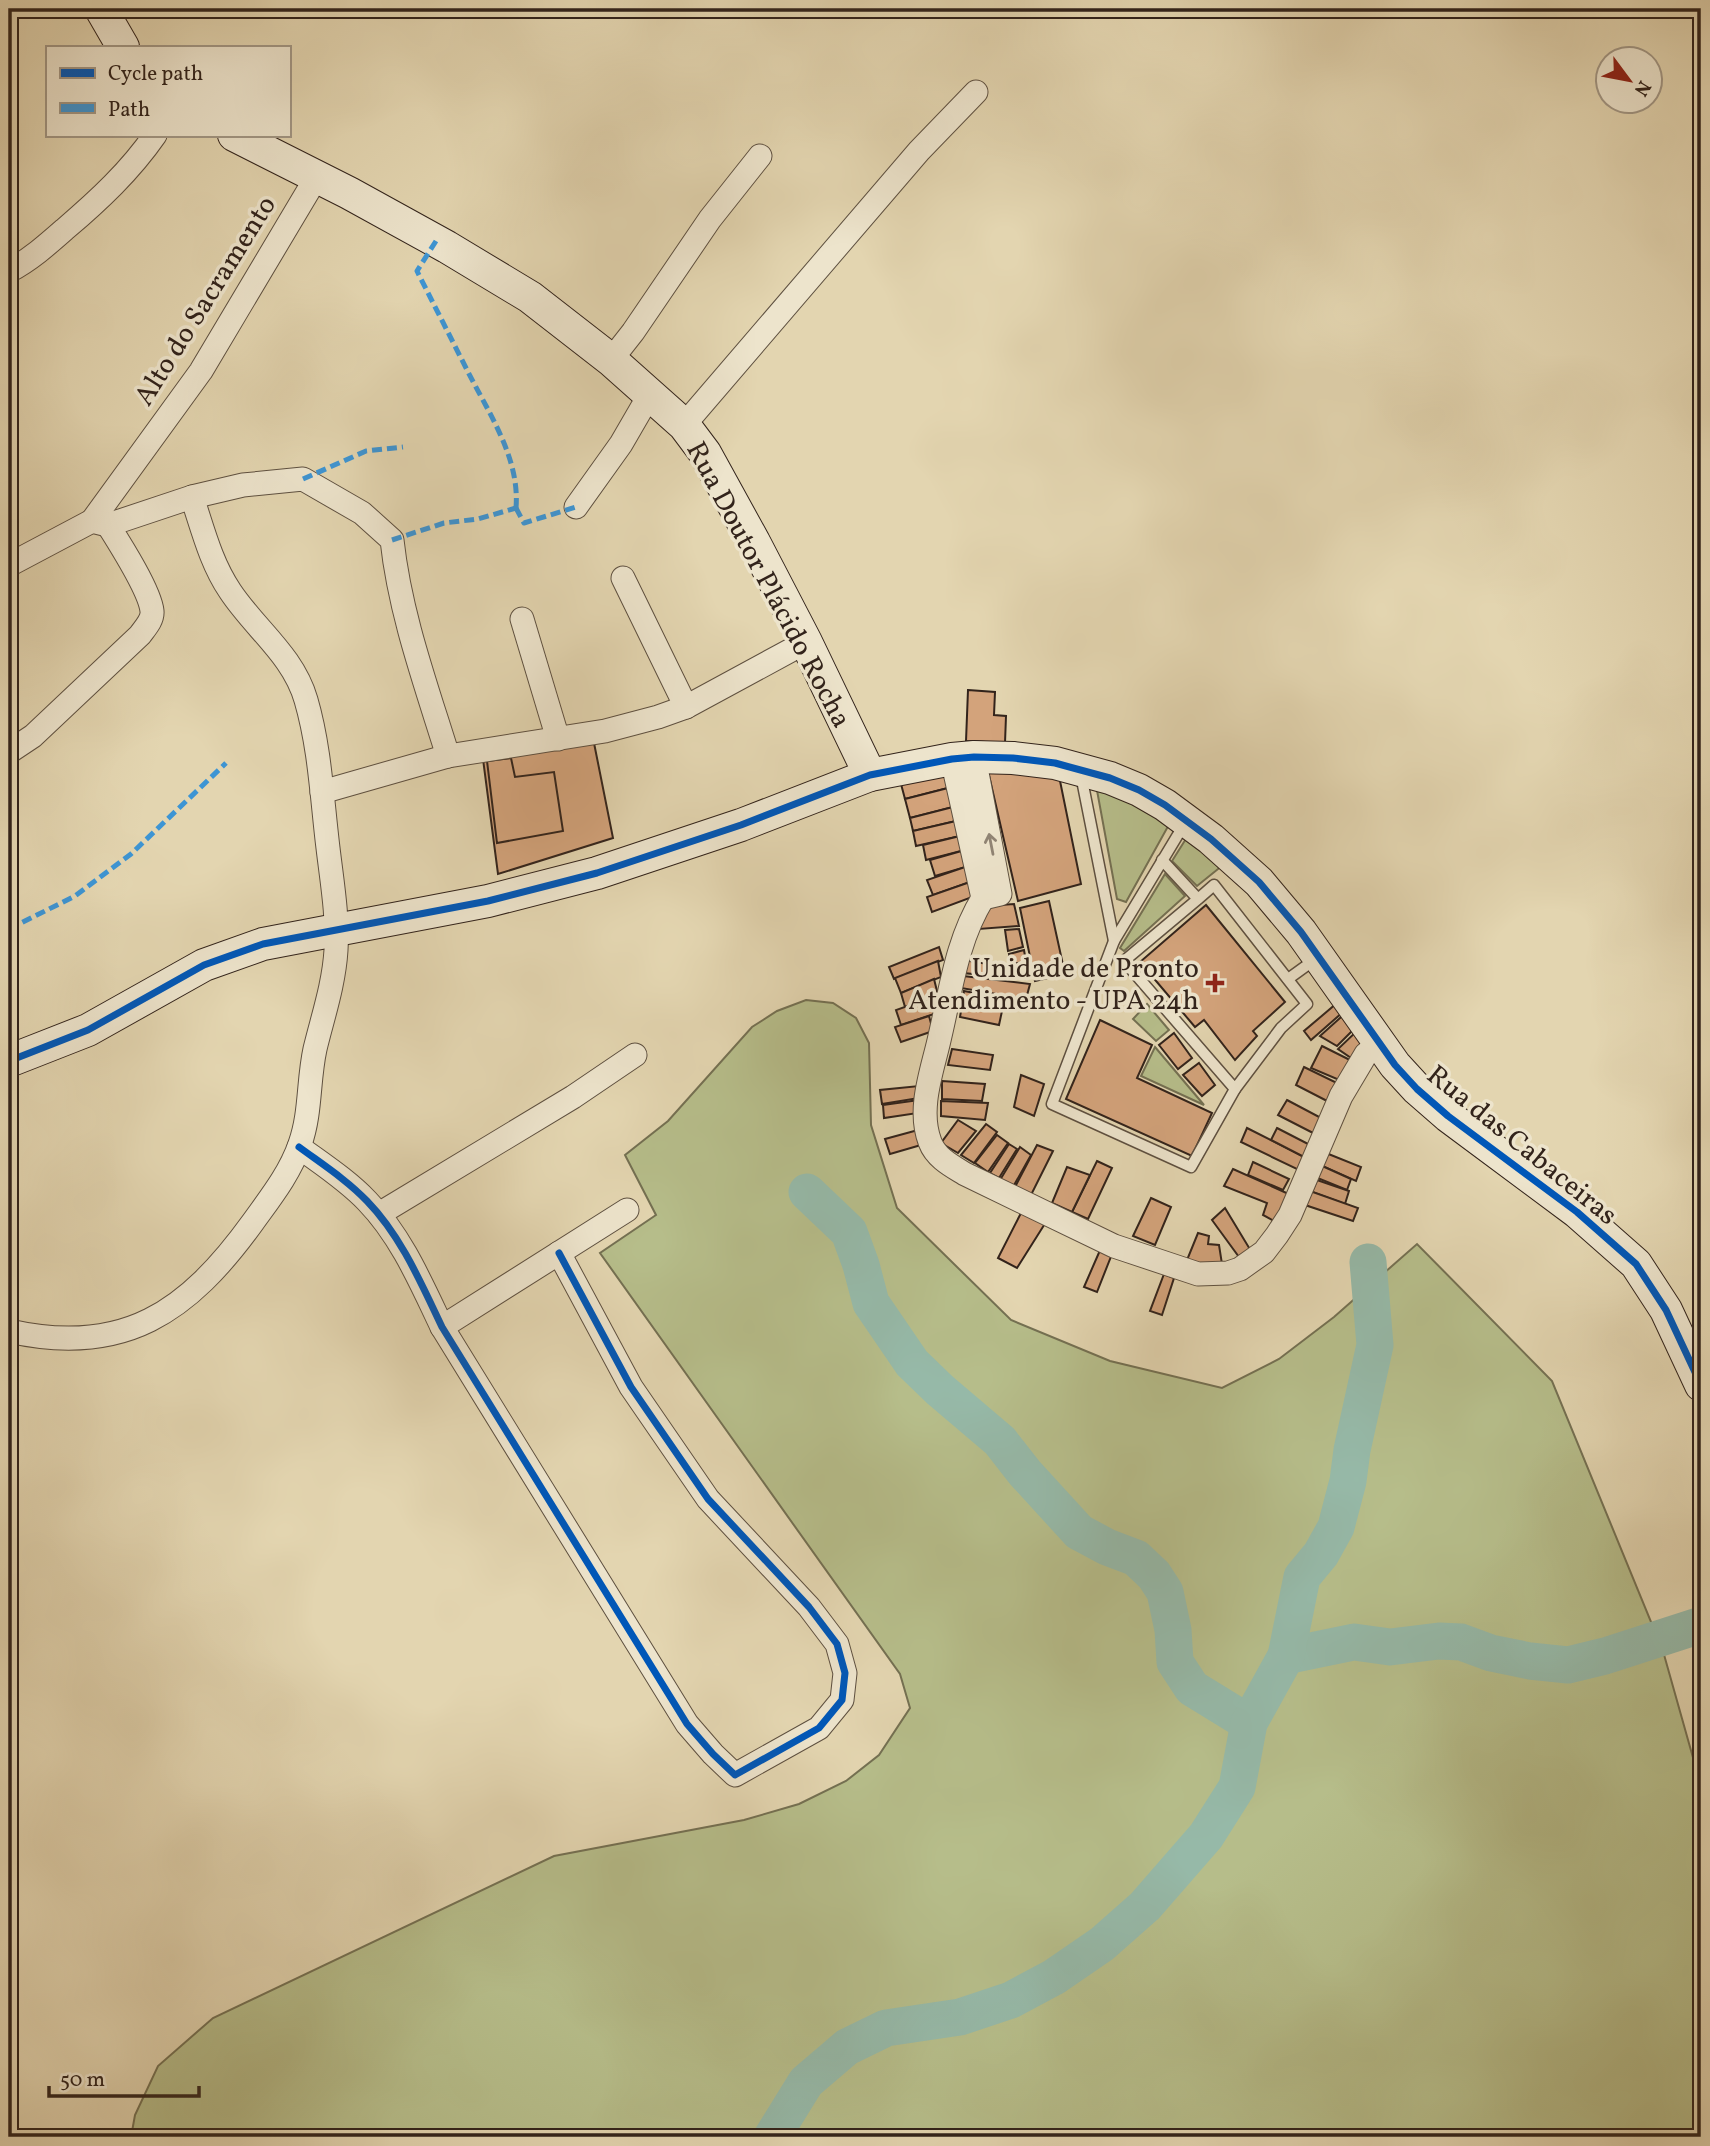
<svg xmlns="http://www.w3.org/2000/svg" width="1710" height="2146" viewBox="0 0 1710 2146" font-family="Vollkorn,serif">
  <rect width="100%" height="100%" fill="#e3d5b0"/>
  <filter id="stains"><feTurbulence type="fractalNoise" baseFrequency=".00286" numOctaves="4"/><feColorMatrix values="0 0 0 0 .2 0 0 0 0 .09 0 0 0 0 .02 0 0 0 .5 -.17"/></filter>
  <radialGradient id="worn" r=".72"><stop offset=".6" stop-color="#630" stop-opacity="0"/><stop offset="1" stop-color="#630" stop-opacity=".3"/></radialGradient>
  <g fill="#b6bd8a" stroke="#747052" stroke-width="2">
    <path d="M 1096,785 L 1171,821 L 1126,902 L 1117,899 Z"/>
    <path d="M 1189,834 L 1223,865 L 1197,886 L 1172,861 Z"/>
    <path d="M 1165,874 L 1185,896 L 1124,951 L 1120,948 Z"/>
    <path d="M 806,1000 L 833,1003 L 856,1018 L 869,1043 L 871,1125 L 897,1208 L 1011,1320 L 1110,1361 L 1222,1388 L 1279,1359 L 1334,1317 L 1417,1244 L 1552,1381 L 1663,1651 L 1701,1786 L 1701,2137 L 131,2137 L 135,2115 L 158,2066 L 213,2018 L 554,1856 L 744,1820 L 799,1804 L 846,1781 L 879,1755 L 910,1708 L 900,1674 L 600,1253 L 656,1215 L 625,1155 L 668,1121 L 752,1027 L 777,1011 Z"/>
    <path d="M 1147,1004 L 1169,1030 L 1156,1041 L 1133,1019 Z"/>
    <path d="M 1155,1047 L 1204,1105 L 1141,1076 Z"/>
  </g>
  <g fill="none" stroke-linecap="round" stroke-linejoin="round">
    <g stroke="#96b9a8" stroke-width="37">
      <path d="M 807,1192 L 849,1232 L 861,1265 L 871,1303 L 912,1363 L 940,1390 L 1000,1441 L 1025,1473 L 1079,1532 L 1107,1547 L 1136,1558 L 1154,1575 L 1165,1592 L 1173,1630 L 1175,1662 L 1192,1688 L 1249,1723"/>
      <path d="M 1286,1656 L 1354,1642 L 1390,1647 L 1439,1641 L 1461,1642 L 1491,1653 L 1530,1661 L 1568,1665 L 1605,1656 L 1701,1625"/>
      <path d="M 772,2137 L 806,2082 L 847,2047 L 886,2028 L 960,2017 L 1011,2000 L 1054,1977 L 1102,1944 L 1145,1906 L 1206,1836 L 1237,1787 L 1249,1723 L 1286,1656 L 1302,1577 L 1321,1554 L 1336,1527 L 1348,1481 L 1352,1450 L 1375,1345 L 1368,1262"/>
    </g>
  </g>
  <g fill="#d3a37b" stroke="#32231b" stroke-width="2">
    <path d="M 968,690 L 995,692 L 994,715 L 1006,716 L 1005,743 L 966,741 Z"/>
    <path d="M 594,743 L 613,838 L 498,874 L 483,759 Z"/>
    <path d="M 511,758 L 515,777 L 554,772 L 563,831 L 497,843 L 487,761 Z"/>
    <path d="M 988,771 L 1059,776 L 1081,884 L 1018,901 Z"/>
    <path d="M 945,773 L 948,788 L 905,799 L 901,784 Z"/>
    <path d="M 948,788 L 953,807 L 910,818 L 905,799 Z"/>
    <path d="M 953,807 L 956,821 L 913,831 L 910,818 Z"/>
    <path d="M 956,821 L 960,836 L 916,846 L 913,831 Z"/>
    <path d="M 960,836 L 965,850 L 926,860 L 923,845 Z"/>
    <path d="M 965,850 L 969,866 L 935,876 L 930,860 Z"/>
    <path d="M 965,867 L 970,882 L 933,895 L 927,880 Z"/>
    <path d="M 970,882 L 975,896 L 932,912 L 927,897 Z"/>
    <path d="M 1049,901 L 1065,974 L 1035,981 L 1020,908 Z"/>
    <path d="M 1014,904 L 1019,926 L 979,929 L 986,906 Z"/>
    <path d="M 1206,905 L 1285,1002 L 1253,1031 L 1257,1036 L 1235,1060 L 1204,1020 L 1195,1027 L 1140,962 Z"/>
    <path d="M 1019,929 L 1023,947 L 1008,951 L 1005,930 Z"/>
    <path d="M 939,947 L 943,960 L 894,979 L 889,967 Z"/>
    <path d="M 1024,950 L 1026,962 L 1011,964 L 1009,954 Z"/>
    <path d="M 964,960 L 1005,967 L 1004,977 L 963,973 Z"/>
    <path d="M 938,961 L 941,977 L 901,993 L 895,978 Z"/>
    <path d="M 963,976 L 1030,984 L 1026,999 L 961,988 Z"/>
    <path d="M 934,979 L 938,995 L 905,1007 L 901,993 Z"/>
    <path d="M 964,991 L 1006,999 L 1003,1009 L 962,1002 Z"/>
    <path d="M 933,997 L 937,1013 L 901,1025 L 896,1010 Z"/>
    <path d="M 1337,1003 L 1343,1012 L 1311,1040 L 1304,1031 Z"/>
    <path d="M 962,1005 L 1002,1011 L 999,1025 L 960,1017 Z"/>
    <path d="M 1350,1009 L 1359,1024 L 1337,1046 L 1320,1036 Z"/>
    <path d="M 929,1016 L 933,1031 L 901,1042 L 895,1027 Z"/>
    <path d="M 1100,1020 L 1152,1045 L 1137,1078 L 1212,1113 L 1192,1156 L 1066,1099 Z"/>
    <path d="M 1361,1027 L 1371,1043 L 1354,1060 L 1338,1049 Z"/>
    <path d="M 1174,1033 L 1192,1058 L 1178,1069 L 1159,1045 Z"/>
    <path d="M 1322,1046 L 1354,1062 L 1344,1082 L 1311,1068 Z"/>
    <path d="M 952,1049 L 993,1055 L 990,1070 L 948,1065 Z"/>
    <path d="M 1199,1063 L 1215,1085 L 1202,1096 L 1183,1075 Z"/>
    <path d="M 1304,1067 L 1339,1084 L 1331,1103 L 1296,1085 Z"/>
    <path d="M 1021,1075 L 1044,1084 L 1034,1116 L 1014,1107 Z"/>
    <path d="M 942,1081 L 985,1084 L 982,1101 L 942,1099 Z"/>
    <path d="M 919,1086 L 919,1098 L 882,1104 L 880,1090 Z"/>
    <path d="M 919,1100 L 918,1113 L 884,1118 L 883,1105 Z"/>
    <path d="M 1287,1100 L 1323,1119 L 1317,1135 L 1278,1115 Z"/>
    <path d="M 941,1101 L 988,1103 L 985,1120 L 941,1116 Z"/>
    <path d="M 958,1120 L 976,1131 L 958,1153 L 941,1143 Z"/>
    <path d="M 986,1124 L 997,1132 L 974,1163 L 961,1155 Z"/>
    <path d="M 1247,1128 L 1306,1158 L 1301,1171 L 1241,1142 Z"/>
    <path d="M 1277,1128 L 1312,1146 L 1306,1158 L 1271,1140 Z"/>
    <path d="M 918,1130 L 921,1145 L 890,1154 L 885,1139 Z"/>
    <path d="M 997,1135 L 1008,1143 L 988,1172 L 975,1163 Z"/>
    <path d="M 1009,1144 L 1017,1149 L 999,1178 L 990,1173 Z"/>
    <path d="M 1037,1145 L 1053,1151 L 1031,1195 L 1015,1187 Z"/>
    <path d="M 1020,1147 L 1031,1155 L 1013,1187 L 1000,1180 Z"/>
    <path d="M 1326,1153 L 1361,1167 L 1356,1181 L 1320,1165 Z"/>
    <path d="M 1097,1161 L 1112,1168 L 1088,1219 L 1072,1212 Z"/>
    <path d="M 1253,1162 L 1289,1179 L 1283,1190 L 1248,1175 Z"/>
    <path d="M 1320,1165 L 1351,1179 L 1347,1190 L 1315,1177 Z"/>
    <path d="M 1067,1167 L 1090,1175 L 1072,1212 L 1052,1203 Z"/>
    <path d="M 1233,1169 L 1291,1195 L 1276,1222 L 1263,1215 L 1267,1203 L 1224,1186 Z"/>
    <path d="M 1317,1180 L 1349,1191 L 1345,1204 L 1312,1192 Z"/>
    <path d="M 1310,1191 L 1358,1208 L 1353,1221 L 1305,1205 Z"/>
    <path d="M 1151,1198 L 1171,1207 L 1155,1245 L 1133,1236 Z"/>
    <path d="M 1225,1208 L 1251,1251 L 1239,1257 L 1212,1220 Z"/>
    <path d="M 1022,1211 L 1046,1222 L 1017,1268 L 998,1258 Z"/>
    <path d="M 1198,1233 L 1209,1236 L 1208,1244 L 1219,1245 L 1222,1264 L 1207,1265 L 1187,1260 Z"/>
    <path d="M 1101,1248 L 1112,1254 L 1097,1292 L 1084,1287 Z"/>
    <path d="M 1164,1274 L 1174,1278 L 1162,1315 L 1150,1311 Z"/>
  </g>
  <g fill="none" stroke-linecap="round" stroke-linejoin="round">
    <defs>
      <g id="lane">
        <path d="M 1081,775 L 1114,941"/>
        <path d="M 1185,823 L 1114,941 L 1052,1104 L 1191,1167 L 1235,1089"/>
        <path d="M 1162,860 L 1198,899 L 1124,961 L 1235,1089 L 1281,1028 L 1307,1004 L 1214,885 L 1198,899"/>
        <path d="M 1288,979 L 1317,958"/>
      </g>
      <g id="street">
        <path d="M 9,271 C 30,260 48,244 65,229 C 99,200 130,171 155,135"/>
        <path d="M 611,360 L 633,332 L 710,219 L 760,156"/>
        <path d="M 684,425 L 919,151 L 976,92"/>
        <path d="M 576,507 L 621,444 L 650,394"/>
        <path d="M 92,521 L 201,371 L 316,178"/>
        <path d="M 9,565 L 92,521 L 108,525 L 192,497 L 243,485 L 303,479 L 362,513 L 392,540 C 400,614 426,685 448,756"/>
        <path d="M 623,578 L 686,707"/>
        <path d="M 522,619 L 558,739"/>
        <path d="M 9,752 L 33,736 L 140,635 C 145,628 153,620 152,611 C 150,591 120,544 108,525"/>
        <path d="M 974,757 L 1000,894 L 983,898"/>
        <path d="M 952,759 L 983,898"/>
        <path d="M 322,792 L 448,756 L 605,731 L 658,717 L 686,707 L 806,642"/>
        <path d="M 983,898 C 957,940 951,989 940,1036 C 933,1069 917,1108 930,1142 C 936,1158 952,1166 965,1174 L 1114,1246 L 1198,1274 L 1228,1273 L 1240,1269 L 1264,1252 L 1277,1235 L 1290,1215 L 1341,1096 L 1366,1054 L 1379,1043"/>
        <path d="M 299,1147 C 322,1164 347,1180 367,1201 C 401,1236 421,1283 442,1327 L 687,1724 L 713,1754 L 735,1775 L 819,1728 L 842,1700 L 845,1673 L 837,1644 L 809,1607 L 708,1499 L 631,1387 L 559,1253"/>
        <path d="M 379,1214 L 573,1097 L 635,1055"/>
        <path d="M 442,1327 L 627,1210"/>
        <path d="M 9,1331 C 124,1357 188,1312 253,1222 C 271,1197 290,1173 300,1144 C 311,1113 308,1081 315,1049 C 323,1016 334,984 336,950 C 338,916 332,882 328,848 C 322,799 320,748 306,700 C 293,655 255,629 230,591 C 211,563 203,530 192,497"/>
      </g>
      <g id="secondary">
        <path d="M 101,9 L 123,47"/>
        <path d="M 234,135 L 349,193 L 447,247 L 530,297 L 611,360 L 684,425 L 705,453 L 754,542 L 806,642 L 870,775"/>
        <path d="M 9,1061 L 88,1030 L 204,965 L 263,944 L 488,901 L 597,873 L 741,825 L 870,775 L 952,759 L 974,757 L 1013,758 L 1055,763 L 1110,778 L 1139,790 L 1165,805 L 1211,839 L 1259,882 L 1301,932 L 1395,1065 L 1417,1089 L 1448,1116 L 1577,1212 L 1636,1264 L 1666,1310 L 1701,1385"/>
      </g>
    </defs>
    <use href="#lane" stroke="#5e5040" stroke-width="13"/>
    <use href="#street" stroke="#5e5040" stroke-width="25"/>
    <use href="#secondary" stroke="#32231b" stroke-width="34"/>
    <use href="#lane" stroke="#ede4cc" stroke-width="10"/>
    <use href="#street" stroke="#ede4cc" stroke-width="23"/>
    <use href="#secondary" stroke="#ede4cc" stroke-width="32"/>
    <g stroke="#3d95d4" stroke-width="5" stroke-dasharray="10 5" stroke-linecap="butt">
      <path d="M 436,241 L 417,271 C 434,305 451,338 468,372 C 490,415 520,459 516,508"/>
      <path d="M 303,479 L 366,451 L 403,447"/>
      <path d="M 516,508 L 524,523 L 576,507"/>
      <path d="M 392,540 L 444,523 L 478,519 L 516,508"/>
      <path d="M 9,929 L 75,896 L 131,854 L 226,763"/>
    </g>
    <defs>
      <g id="cycleway">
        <path d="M 9,1061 L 88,1030 L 204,965 L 263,944 L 488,901 L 597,873 L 741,825 L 870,775 L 952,759 L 974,757 L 1013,758 L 1055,763 L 1110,778 L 1139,790 L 1165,805 L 1211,839 L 1259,882 L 1301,932 L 1395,1065 L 1417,1089 L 1448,1116 L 1577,1212 L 1636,1264 L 1666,1310 L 1701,1385"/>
        <path d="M 299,1147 C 322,1164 347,1180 367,1201 C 401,1236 421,1283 442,1327 L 687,1724 L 713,1754 L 735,1775 L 819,1728 L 842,1700 L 845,1673 L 837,1644 L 809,1607 L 708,1499 L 631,1387 L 559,1253"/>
      </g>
    </defs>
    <use href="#cycleway" stroke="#ede4cc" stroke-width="11"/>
    <use href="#cycleway" stroke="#0057b8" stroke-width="7"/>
  </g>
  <defs><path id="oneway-shaft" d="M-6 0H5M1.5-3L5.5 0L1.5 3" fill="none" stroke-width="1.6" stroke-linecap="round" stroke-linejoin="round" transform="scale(1.75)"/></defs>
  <use stroke="#908474" href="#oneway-shaft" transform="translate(991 844) rotate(-101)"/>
  <path fill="#8f2418" stroke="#ede4cc" stroke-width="2.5" d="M1211.5 972.5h7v7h7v7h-7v7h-7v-7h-7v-7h7z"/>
  <g text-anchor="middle" stroke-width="7" stroke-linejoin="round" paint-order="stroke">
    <g font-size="28" fill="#32231b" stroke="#ede4cc">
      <text transform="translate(204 300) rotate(-58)" y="10">Alto do Sacramento</text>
      <text transform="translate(770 584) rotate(62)" y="10">Rua Doutor Plácido Rocha</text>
      <text transform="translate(1523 1144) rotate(39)" y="10">Rua das Cabaceiras</text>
    </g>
    <g font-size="28" fill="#32231b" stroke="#ede4cc" text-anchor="end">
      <text x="1199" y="977">Unidade de Pronto<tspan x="1199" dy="32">Atendimento - UPA 24h</tspan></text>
    </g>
  </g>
  <rect width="1710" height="2146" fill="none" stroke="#e3d5b0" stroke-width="35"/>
  <rect x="10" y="10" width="1689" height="2125" fill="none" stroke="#32231b" stroke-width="3.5"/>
  <rect x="18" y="18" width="1675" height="2111" fill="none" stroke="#32231b" stroke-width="2"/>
  <rect x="46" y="46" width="245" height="91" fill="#ede4cc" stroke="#a29785" stroke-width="2"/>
  <rect x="60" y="68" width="35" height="10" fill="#0057b8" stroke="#a29785" stroke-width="2"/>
  <text x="108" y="80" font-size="21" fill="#32231b">Cycle path</text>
  <rect x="60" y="103" width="35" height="10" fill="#3d95d4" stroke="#a29785" stroke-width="2"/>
  <text x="108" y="116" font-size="21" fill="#32231b">Path</text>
  <g transform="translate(1629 80) rotate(122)"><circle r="33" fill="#ede4cc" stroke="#a29785" stroke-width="2"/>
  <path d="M0-5L12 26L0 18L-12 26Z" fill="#8f2418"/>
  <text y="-10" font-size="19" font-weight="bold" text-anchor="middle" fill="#32231b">N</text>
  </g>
  <path d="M49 2086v10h150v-10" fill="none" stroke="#32231b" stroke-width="3.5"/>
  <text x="60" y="2086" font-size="21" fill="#32231b" stroke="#ede4cc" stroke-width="5" paint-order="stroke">50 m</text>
  <rect width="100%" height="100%" filter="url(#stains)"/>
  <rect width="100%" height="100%" fill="url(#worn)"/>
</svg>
